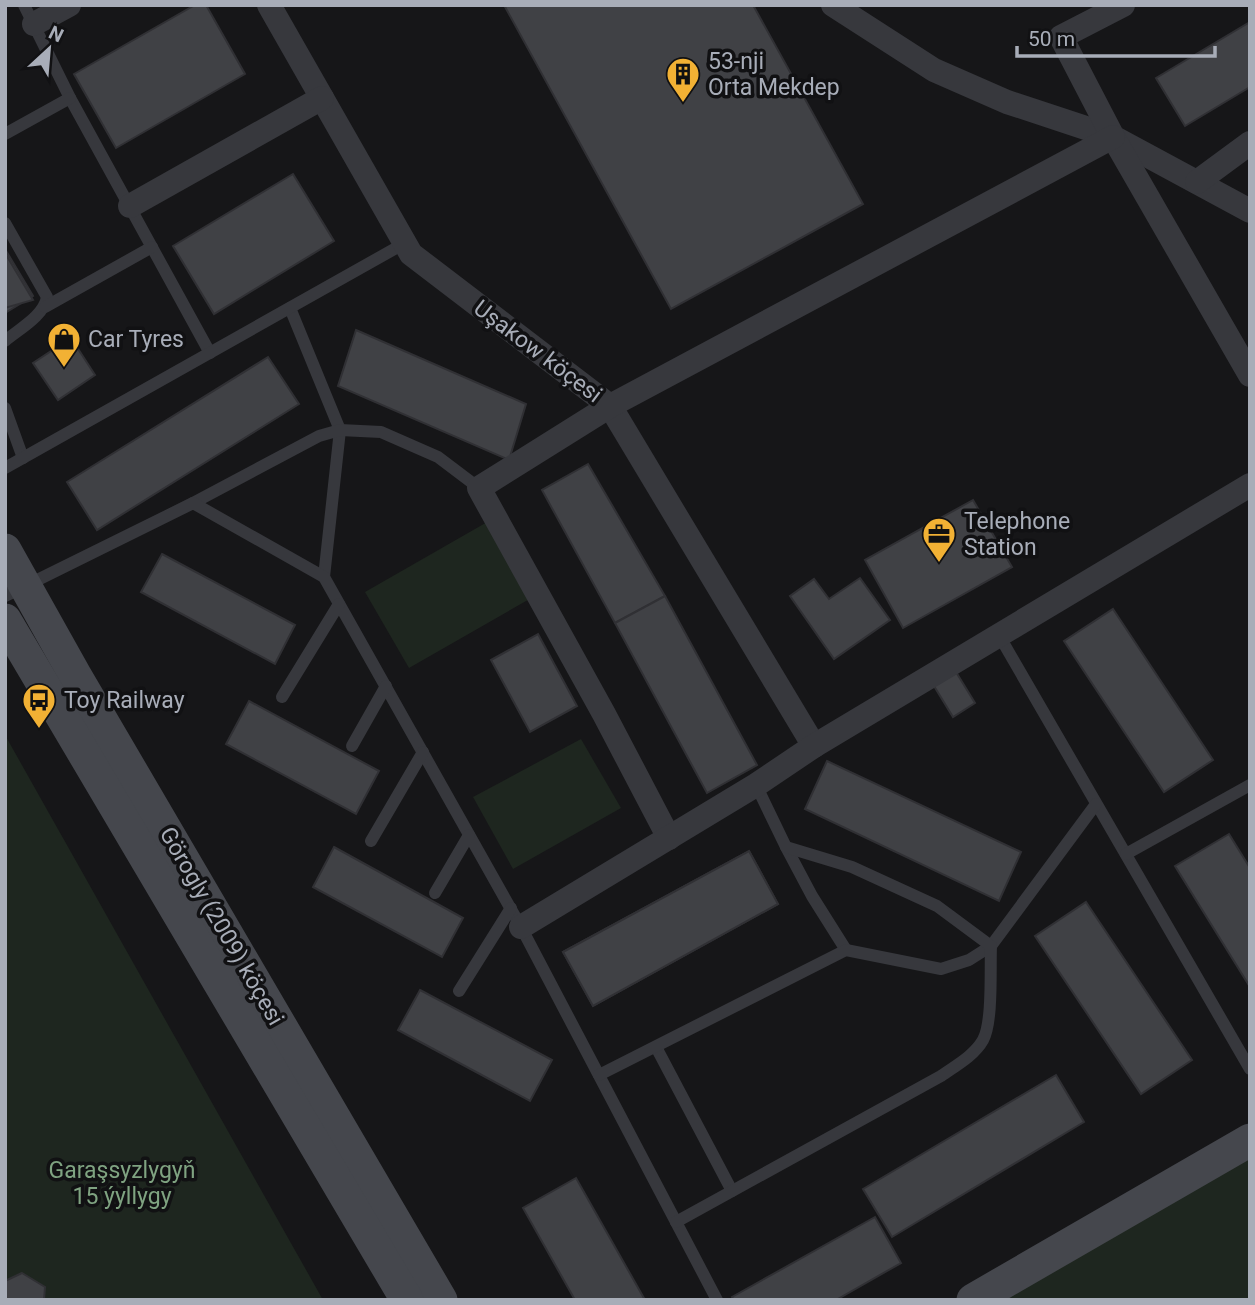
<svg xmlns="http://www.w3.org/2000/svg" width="1255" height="1305" viewBox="0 0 1255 1305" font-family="Roboto,sans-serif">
  <rect width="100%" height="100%" fill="#161618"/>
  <g fill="#1e261f">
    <path d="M 489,521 L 533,597 L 409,668 L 365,592 Z"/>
    <path d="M 5,735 L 323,1300 L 5,1300 Z"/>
    <path d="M 581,739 L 621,808 L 513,869 L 473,797 Z"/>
    <path d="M 1250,1140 L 1250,1300 L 967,1300 Z"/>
  </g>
  <g fill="#404145" stroke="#303034" stroke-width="2">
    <path d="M 195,5 L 206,5 L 245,74 L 116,148 L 74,74 Z"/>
    <path d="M 504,5 L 753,5 L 863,204 L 671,309 Z"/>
    <path d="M 1250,22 L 1250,87 L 1185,126 L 1156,78 Z"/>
    <path d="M 293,174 L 334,241 L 214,314 L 173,246 Z"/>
    <path d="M 5,249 L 33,296 L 5,313 Z"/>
    <path d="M 5,253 L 33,300 L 5,308 Z"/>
    <path d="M 356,330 L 526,404 L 509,460 L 338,386 Z"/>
    <path d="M 71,338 L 95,375 L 58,400 L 33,363 Z"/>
    <path d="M 268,357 L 299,404 L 97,530 L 67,482 Z"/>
    <path d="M 588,464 L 665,596 L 615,623 L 542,490 Z"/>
    <path d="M 973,500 L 1012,567 L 903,628 L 865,560 Z"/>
    <path d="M 162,554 L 295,625 L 275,664 L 141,592 Z"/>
    <path d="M 860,578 L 890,620 L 834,659 L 790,596 L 814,579 L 829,599 Z"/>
    <path d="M 665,596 L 757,765 L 707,793 L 615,623 Z"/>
    <path d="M 1113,609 L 1213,760 L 1164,792 L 1064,641 Z"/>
    <path d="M 538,634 L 577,706 L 530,732 L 491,660 Z"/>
    <path d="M 956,672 L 975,703 L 953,717 L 934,686 Z"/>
    <path d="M 249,701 L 379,771 L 356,814 L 226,744 Z"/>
    <path d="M 827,761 L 1021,852 L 999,901 L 805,809 Z"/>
    <path d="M 1229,834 L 1250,868 L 1250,987 L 1175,866 Z"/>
    <path d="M 334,847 L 463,918 L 442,957 L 313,887 Z"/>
    <path d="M 749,851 L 778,904 L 593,1006 L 563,952 Z"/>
    <path d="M 749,851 L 778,904 L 593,1006 L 563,952 Z"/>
    <path d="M 1086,902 L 1192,1060 L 1141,1094 L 1035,936 Z"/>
    <path d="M 420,990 L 552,1060 L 530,1101 L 398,1030 Z"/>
    <path d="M 1056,1075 L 1084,1122 L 892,1237 L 863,1189 Z"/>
    <path d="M 576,1178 L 645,1300 L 575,1300 L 523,1208 Z"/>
    <path d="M 875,1217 L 901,1263 L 836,1300 L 734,1300 L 732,1297 Z"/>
    <path d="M 22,1273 L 45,1287 L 44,1300 L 5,1300 L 5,1281 Z"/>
  </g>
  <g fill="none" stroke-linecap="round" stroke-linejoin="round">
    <g stroke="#37383d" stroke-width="12">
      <path d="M 24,5 L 70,98 L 210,353"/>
      <path d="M 5,134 L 70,98"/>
      <path d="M 5,223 L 47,297 C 44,316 19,329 5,341"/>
      <path d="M 45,307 L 152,247"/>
      <path d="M 290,308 L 340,430 L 324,577"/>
      <path d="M 5,408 L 23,458"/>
      <path d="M 5,468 L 405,243"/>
      <path d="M 193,503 L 319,436 L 340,430 L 381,432 L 438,457 L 479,488"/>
      <path d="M 5,596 L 193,503 L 324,577 L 521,927 L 717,1300"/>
      <path d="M 1000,637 L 1250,1069"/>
      <path d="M 282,697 L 339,604"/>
      <path d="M 352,746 L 386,686"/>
      <path d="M 371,841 L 423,752"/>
      <path d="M 786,847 L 812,896 L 846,950"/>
      <path d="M 1126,854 L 1250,785"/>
      <path d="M 435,893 L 469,835"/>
      <path d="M 459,991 L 511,908"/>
      <path d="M 656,1047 L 732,1191"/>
      <path d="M 599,1075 L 846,950 L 941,969 L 969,960 L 991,946 L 1096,804"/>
      <path d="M 676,1222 L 941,1076 C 955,1066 974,1056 983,1040 C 993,1022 990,969 991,946 L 937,906 L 852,867 L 786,847 L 756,785"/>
    </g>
    <g stroke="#37383d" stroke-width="24">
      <path d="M 269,5 L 411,254 L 610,406 L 814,746"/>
      <path d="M 833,5 L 934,70 L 1007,102 L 1113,137 L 1250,211"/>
      <path d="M 1123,5 L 1061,37 L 1113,137 L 1250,375"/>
      <path d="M 34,24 L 69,5"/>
      <path d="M 1197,182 L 1250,143"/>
      <path d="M 130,206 L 322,98"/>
      <path d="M 669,838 L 604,714 L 479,488 L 610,406 L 1113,137"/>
      <path d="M 521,927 L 756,785 L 814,746 L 1250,485"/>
    </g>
    <g stroke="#45474d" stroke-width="33">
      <path d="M 5,550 L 75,675 L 441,1300"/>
      <path d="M 5,620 L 407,1300"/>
      <path d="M 973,1300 L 1250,1140"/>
    </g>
  </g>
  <defs>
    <symbol id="building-pin" viewBox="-11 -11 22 30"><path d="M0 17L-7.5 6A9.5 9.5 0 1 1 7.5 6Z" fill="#f2b134" stroke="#111113"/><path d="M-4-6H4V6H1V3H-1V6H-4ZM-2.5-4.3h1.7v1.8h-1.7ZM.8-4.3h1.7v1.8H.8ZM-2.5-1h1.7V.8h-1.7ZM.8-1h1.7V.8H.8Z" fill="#111"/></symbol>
    <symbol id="shop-pin" viewBox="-11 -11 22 30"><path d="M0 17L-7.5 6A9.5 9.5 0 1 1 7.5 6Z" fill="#f2b134" stroke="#111113"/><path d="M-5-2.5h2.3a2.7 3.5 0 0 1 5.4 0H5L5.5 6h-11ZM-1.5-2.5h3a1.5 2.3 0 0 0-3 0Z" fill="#111"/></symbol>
    <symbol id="office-pin" viewBox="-11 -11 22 30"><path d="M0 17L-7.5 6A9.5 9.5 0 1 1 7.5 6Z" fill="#f2b134" stroke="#111113"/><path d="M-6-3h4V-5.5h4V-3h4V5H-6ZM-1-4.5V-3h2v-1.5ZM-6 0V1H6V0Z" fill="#111"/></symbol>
    <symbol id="bus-pin" viewBox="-11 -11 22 30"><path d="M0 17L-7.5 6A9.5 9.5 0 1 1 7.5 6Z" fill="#f2b134" stroke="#111113"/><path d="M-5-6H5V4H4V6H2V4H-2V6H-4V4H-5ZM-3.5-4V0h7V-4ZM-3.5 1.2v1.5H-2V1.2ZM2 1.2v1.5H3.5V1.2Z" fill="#111"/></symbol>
  </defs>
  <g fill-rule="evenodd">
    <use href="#building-pin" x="664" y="55" width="38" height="52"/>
    <use href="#shop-pin" x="45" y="320" width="38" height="52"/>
    <use href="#office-pin" x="920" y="515" width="38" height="52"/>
    <use href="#bus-pin" x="20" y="681" width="38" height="52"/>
  </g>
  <g text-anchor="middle" stroke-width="7" stroke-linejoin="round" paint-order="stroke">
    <g font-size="23" fill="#a8adb8" stroke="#111113" text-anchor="start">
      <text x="708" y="69">53-nji<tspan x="708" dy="26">Orta Mekdep</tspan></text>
      <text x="88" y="347">Car Tyres</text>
      <text x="964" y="529">Telephone<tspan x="964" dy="26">Station</tspan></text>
      <text x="64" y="708">Toy Railway</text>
    </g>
    <g font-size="23" fill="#a8adb8" stroke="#111113">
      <text transform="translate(538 351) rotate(37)" y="8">Uşakow köçesi</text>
      <text transform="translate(222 926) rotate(60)" y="8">Görogly (2009) köçesi</text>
    </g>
    <g font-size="23" fill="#7fa381" stroke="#111113">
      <text x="122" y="1178">Garaşsyzlygyň<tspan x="122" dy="26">15 ýyllygy</tspan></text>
    </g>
  </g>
  <rect width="1255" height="1305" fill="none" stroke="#a8adb8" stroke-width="14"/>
  <g transform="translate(49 49) rotate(26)" stroke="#111113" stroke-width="5" paint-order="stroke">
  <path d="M0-5L12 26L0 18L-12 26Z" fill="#a8adb8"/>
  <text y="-10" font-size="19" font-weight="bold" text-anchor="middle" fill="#a8adb8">N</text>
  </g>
  <path d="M1017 46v10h198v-10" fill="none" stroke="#a8adb8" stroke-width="3.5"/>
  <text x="1028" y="46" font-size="21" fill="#a8adb8" stroke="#111113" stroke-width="5" paint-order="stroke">50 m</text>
</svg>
